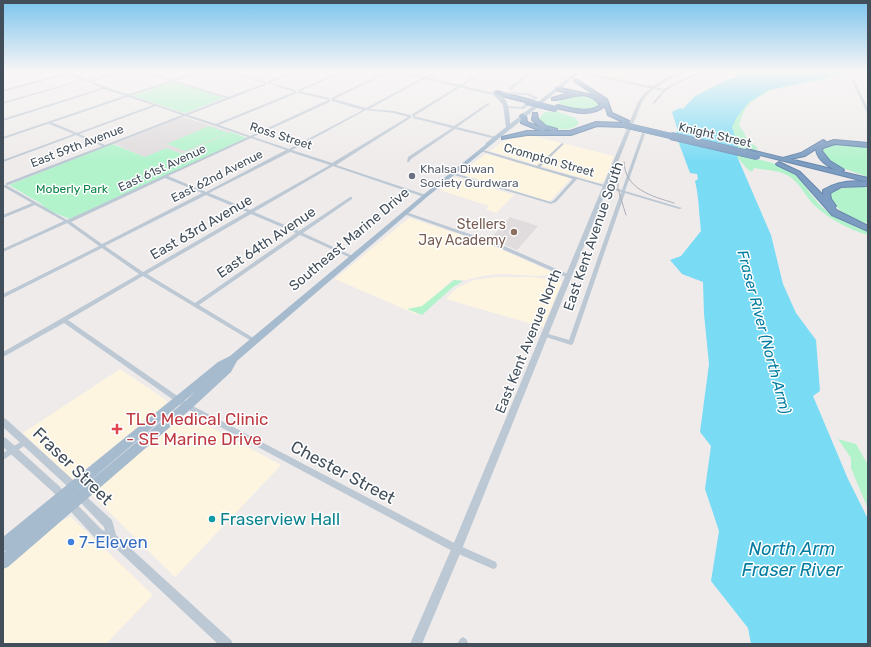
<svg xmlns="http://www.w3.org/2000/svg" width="871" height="647" viewBox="0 0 871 647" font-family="Rubik,sans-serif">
  <rect width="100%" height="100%" fill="#efebeb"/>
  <g fill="#fef5e0">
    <path d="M 589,71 L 629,71 L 620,80 L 587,73 Z"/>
    <path d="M 526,134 L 614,156 L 604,181 L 599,183 L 490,151 L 508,138 Z"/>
    <path d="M 487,154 L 568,177 L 570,179 L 551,200 L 548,201 L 461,174 L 484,155 Z"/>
    <path d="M 454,178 L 458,178 L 514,195 L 496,213 L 486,209 L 489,206 L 440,190 Z"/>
    <path d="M 409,218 L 489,244 L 556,274 L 539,276 L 504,274 L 487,275 L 466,280 L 452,280 L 416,314 L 335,279 Z"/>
    <path d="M 497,277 L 532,277 L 562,281 L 543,327 L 446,299 L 457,288 L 474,280 Z"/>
    <path d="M 120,369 L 166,400 L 167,403 L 74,479 L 71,479 L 23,433 Z"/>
    <path d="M 184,414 L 188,415 L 281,465 L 175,577 L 92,495 Z"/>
    <path d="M 71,517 L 153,595 L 106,644 L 3,644 L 3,569 L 60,521 Z"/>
  </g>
  <g fill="#e0dcdd">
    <path d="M 183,117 L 231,132 L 182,154 L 166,148 L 145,157 L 114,144 Z"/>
    <path d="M 510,217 L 538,226 L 517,250 L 490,239 Z"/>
  </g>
  <g fill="#b2f3cc">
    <path d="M 857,71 L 864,72 C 851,76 839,75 827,79 L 828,80 C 802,85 764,85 746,108 C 743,112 741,120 739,125 L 745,134 L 747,140 L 757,147 L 756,151 L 738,147 L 737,154 C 754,160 777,161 792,172 C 804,182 811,196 822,207 C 834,218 852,226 868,231 L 868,235 C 849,230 828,218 814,205 C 805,196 799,181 787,175 C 778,170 764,170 754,168 L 752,172 C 743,167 741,158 732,154 L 729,120 L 757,93 Z"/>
    <path d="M 172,82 L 187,85 L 224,98 L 185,113 L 133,96 Z"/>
    <path d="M 579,95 L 595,99 L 599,104 L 598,106 C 588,112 573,109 562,106 L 561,104 L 557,102 L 568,96 Z"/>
    <path d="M 556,111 L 575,118 L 579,123 C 571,134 548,129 539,121 L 540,117 L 545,112 Z"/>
    <path d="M 209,126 L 228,133 L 185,151 L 167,144 Z"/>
    <path d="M 231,132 L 247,138 L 70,219 L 48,210 L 40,203 L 9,185 L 112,144 L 145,157 L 166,148 L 182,154 Z"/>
    <path d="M 836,144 L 868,147 L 868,177 L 831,164 L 822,151 L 828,145 Z"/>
    <path d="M 859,186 L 868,188 L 868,224 C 853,220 832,210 830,193 L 837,189 Z"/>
    <path d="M 454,280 L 463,281 L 453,287 L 422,315 L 407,309 L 422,306 Z"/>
    <path d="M 838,439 L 856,444 L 868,465 L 868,509 L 851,468 L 851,458 Z"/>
  </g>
  <path fill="#7adbf5" d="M 746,71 L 868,71 L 839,75 L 769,90 L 749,102 L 737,117 L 732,127 L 738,146 L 736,154 L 771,235 L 783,284 L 796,313 L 816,340 L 820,391 L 813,396 L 848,479 L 868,519 L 868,644 L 751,644 L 748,628 L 711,581 L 719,531 L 705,489 L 711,446 L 700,432 L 709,364 L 704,314 L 703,282 L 682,274 L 670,260 L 681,256 L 701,231 C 699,214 699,198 695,181 L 698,179 L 697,174 L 690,173 L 677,138 L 672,135 L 678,131 L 672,112 L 680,108 L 683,109 L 695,96 L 727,80 L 737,77 L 735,76 Z"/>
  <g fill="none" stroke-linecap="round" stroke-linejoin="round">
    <defs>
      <g id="motorway">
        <path d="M 576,79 L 607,99 L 612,113 L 629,121 L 629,123 L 625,123 L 608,115 L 605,106 C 591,118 572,112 556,108 L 556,106 L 558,105 C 571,108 588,114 600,105 C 587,86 567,101 552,100 L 552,98 L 569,93 L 555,90 L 557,87 L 596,96 L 574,81 Z"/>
        <path d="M 496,91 L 531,100 L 532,101 L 529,103 L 494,94 Z"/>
        <path d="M 533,113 L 537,113 L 538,119 L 546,126 L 557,129 L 557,131 L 570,131 L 596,122 L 624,123 L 627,125 L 624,127 L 597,126 L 571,135 L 527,135 L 502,139 L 502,137 L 527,131 L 541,131 L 521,123 L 520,116 L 523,114 L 526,116 L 527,122 L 540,127 L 532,120 ZM 545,129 L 553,131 L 545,131 Z"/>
        <path d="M 823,140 L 825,141 L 825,143 L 834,140 L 868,143 L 868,147 L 835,144 L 823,148 L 822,151 L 830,161 L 843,169 L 844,170 L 842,172 L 868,178 L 868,182 L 744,151 L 747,149 L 783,158 L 801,153 ZM 816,149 C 817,160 827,166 836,170 L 790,159 L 805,156 Z"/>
        <path d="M 779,162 L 800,172 L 823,195 L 823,190 C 836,182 853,180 868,182 L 868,186 L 841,187 L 830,193 L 831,199 L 836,206 L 834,208 L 838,211 L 868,226 L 868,231 L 832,215 L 796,174 L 777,165 L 776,164 Z"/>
      </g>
    </defs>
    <use href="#motorway" stroke="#6888ad" stroke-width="2"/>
    <g fill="#bcc8d3" fill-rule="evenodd">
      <path d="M 62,71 L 68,72 L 76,71 L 70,73 L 90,81 L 121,71 L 125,71 L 92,82 L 106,87 L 185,114 L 226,98 L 138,71 L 142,71 L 228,97 L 266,83 L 266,85 L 188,115 L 216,124 L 294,92 L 267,83 L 268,81 L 293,71 L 297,71 L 270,83 L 296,90 L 297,93 L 219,125 L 250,136 L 328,100 L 330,100 L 330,102 L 253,137 L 289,149 L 363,110 L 332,101 L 331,98 L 389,71 L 392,71 L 334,99 L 366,108 L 436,71 L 439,71 L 369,109 L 394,111 L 410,115 L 412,117 L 336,165 L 426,195 L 426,197 L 424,197 L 333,166 L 254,212 L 299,231 L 350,197 L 352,197 L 352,199 L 303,233 L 355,257 L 353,258 L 351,258 L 300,235 L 199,305 L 257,340 L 258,341 L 257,342 L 253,342 L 143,276 L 68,320 L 189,404 L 460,546 L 496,562 L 497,565 L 496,568 L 493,569 L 454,552 L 185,408 L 64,323 L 3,357 L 3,352 L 139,274 L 102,248 L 3,298 L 3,294 L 99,246 L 67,223 L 3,252 L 3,249 L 64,221 L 35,205 L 3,218 L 3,215 L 32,203 L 4,187 L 4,185 L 6,185 L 67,220 L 248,137 L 185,116 L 8,185 L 6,185 L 6,183 L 102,146 L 76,135 L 3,162 L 3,160 L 74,134 L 49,124 L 49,122 L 51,122 L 77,133 L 153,105 L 104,89 L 3,121 L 3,119 L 102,88 L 84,80 L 3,104 L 3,102 L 82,80 L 68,74 L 3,92 L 3,90 L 65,73 ZM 156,106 L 182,115 L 105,145 L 79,134 ZM 366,110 L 394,113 L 408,117 L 332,163 L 292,150 ZM 251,138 L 286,150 L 206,192 L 168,176 ZM 290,152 L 330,165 L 250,210 L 209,193 ZM 165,178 L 202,193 L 102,244 L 71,222 ZM 206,195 L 247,212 L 143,272 L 105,246 ZM 251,214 L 296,233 L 195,303 L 147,274 Z"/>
      <path d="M 222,71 L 227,71 L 266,82 L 265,83 Z"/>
      <path d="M 342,71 L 346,71 L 300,91 L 298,90 Z"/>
      <path d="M 483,71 L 486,71 L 414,116 L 411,115 Z"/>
      <path d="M 531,71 L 534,71 L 511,90 L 509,90 L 509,88 Z"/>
      <path d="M 559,71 L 565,71 L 577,74 L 576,75 Z"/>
      <path d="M 579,71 L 664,89 C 675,82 697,71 710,71 C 696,77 680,80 667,90 C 662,94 658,100 654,104 L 653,103 L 658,96 L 663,91 L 578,73 Z"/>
      <path d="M 852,78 L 853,79 L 868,108 L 868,112 L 866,111 L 851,79 Z"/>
      <path d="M 299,91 L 330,98 L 330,99 L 329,100 L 298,93 Z"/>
      <path d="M 488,103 L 490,104 L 457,127 L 496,137 L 496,139 L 455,129 L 411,159 L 409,162 L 407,162 L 408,157 L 452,128 L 413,118 L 413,116 L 454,126 Z"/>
      <path d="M 642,133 L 645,134 L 625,191 L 682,208 L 680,209 L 679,209 L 625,193 L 573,344 L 571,345 L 543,336 L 542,335 L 543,334 L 545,333 L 569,340 L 621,192 L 577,179 L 556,202 L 551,204 L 451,174 L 454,173 L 551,202 L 554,200 L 573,179 L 480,151 L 483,150 L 537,166 L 562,143 L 564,144 L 563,145 L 540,167 L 622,190 Z"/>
      <path d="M 404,212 L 406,212 L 504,246 L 570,275 L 570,276 L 568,278 L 566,277 L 500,248 L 404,214 Z"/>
      <path d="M 25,439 L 27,440 L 28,442 L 27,444 L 3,460 L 3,453 Z"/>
      <path d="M 463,637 L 466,639 L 468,642 L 467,644 L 457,644 L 460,639 Z"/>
    </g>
    <g fill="#bcc8d3" fill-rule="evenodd">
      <path d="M 198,71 L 204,71 L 3,139 L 3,137 Z"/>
      <path d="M 683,71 L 689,71 C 670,80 654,83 642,102 L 462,549 L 422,644 L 410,644 L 453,545 L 638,102 C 649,85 665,78 683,71 Z"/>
      <path d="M 3,418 L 6,419 L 72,479 L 89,499 L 112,520 L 116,535 L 231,640 L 233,644 L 218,644 L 109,542 L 95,538 L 53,492 L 3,447 L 3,437 L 6,438 L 59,486 L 102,530 L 105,531 L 104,527 L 83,505 L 66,485 L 3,427 Z"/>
    </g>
    <path fill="#bbc9d8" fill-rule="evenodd" d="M 390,71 L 398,71 L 494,93 L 496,92 L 528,93 L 538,98 L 524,109 L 507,108 L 505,108 L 505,106 L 521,107 L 533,98 L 527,95 L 499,94 L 497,96 Z"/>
    <path fill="#a7bbce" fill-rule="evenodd" d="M 577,71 L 582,71 L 427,197 L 237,361 L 231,372 L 191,409 L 8,567 L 3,569 L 3,553 L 7,550 L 3,552 L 3,537 L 218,362 L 230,356 L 423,195 L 485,145 L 486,143 L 506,127 L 503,105 L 495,96 L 495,94 C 509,94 510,113 510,124 ZM 197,390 L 183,403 L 59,507 Z"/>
    <use href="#motorway" fill="#7c9dc1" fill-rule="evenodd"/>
    <g stroke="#adb0b7" stroke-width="1">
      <path d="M 624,162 C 625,189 651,196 674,203"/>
      <path d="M 618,179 L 618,189 L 626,215"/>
    </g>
    <defs>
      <g id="motorway-bridge-far1">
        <path d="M 527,102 L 555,109"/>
        <path d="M 624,125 L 675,137"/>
      </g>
      <path id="motorway-bridge" d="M 671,136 L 757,156"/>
    </defs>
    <use href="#motorway-bridge-far1" stroke="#6888ad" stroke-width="6" stroke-linecap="butt"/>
    <use href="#motorway-bridge" stroke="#6888ad" stroke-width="8" stroke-linecap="butt"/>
    <use href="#motorway-bridge-far1" stroke="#7c9dc1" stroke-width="5.5"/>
    <use href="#motorway-bridge" stroke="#7c9dc1" stroke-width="7"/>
  </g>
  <linearGradient id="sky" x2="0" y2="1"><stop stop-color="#7cc4ed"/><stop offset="0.44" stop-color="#f8f6f6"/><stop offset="1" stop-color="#f8f6f6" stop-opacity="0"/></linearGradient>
  <rect width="871" height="162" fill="url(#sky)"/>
  <circle fill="#6b7280" stroke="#fff" stroke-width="1.5" cx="412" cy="176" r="4"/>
  <circle fill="#8d6e63" stroke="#fff" stroke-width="1.5" cx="514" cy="232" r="4"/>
  <path fill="#e0444e" stroke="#fff" stroke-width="1.5" d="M115 423h4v4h4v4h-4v4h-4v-4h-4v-4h4z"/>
  <circle fill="#0f9aa8" stroke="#fff" stroke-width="1.5" cx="212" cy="519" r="4"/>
  <circle fill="#3f7fe0" stroke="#fff" stroke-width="1.5" cx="71" cy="542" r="4"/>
  <g text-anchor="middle" stroke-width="3" stroke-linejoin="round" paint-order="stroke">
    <g font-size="12" fill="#424f5b" stroke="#fff">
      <text transform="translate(715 135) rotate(13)" y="4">Knight Street</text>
      <text transform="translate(281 136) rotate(18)" y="4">Ross Street</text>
      <text transform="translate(77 146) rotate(-21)" y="4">East 59th Avenue</text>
      <text transform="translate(549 160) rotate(16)" y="4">Crompton Street</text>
      <text transform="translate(162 168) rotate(-25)" y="4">East 61st Avenue</text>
      <text transform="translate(217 176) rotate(-27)" y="4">East 62nd Avenue</text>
    </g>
    <g font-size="12" fill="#5b616d" stroke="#fff" text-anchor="start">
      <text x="420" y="173">Khalsa Diwan<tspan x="420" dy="14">Society Gurdwara</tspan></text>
    </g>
    <g font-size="12" fill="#0c8248" stroke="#fff">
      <text x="72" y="193">Moberly Park</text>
    </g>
    <g font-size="14" fill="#785e54" stroke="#fff" text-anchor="end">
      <text x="506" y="229">Stellers<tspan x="506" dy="16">Jay Academy</tspan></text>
    </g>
    <g font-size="14" fill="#424f5b" stroke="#fff">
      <text transform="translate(201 227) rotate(-30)" y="5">East 63rd Avenue</text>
      <text transform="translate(593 236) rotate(-71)" y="5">East Kent Avenue South</text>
      <text transform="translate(349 239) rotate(-40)" y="5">Southeast Marine Drive</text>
      <text transform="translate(266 242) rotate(-34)" y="5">East 64th Avenue</text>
      <text transform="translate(528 341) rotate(-68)" y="5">East Kent Avenue North</text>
    </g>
    <g font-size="15" font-style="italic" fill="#027da0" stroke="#fff">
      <text transform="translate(764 332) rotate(75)" y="5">Fraser River (North Arm)</text>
    </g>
    <g font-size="17" fill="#be3a42" stroke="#fff" text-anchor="start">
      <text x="126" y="425">TLC Medical Clinic<tspan x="126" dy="20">- SE Marine Drive</tspan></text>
    </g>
    <g font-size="17" fill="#424f5b" stroke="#fff">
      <text transform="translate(73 466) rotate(44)" y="6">Fraser Street</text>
      <text transform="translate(343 472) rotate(28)" y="6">Chester Street</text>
    </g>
    <g font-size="17" fill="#0d838f" stroke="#fff" text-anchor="start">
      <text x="220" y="525">Fraserview Hall</text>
    </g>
    <g font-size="17" fill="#366cbe" stroke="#fff" text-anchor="start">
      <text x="79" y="548">7-Eleven</text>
    </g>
    <g font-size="18" font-style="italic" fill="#027da0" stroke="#fff">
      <text x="792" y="555">North Arm<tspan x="792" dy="21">Fraser River</tspan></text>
    </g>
  </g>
  <rect width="871" height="647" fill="none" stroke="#424f5b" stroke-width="8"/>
</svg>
